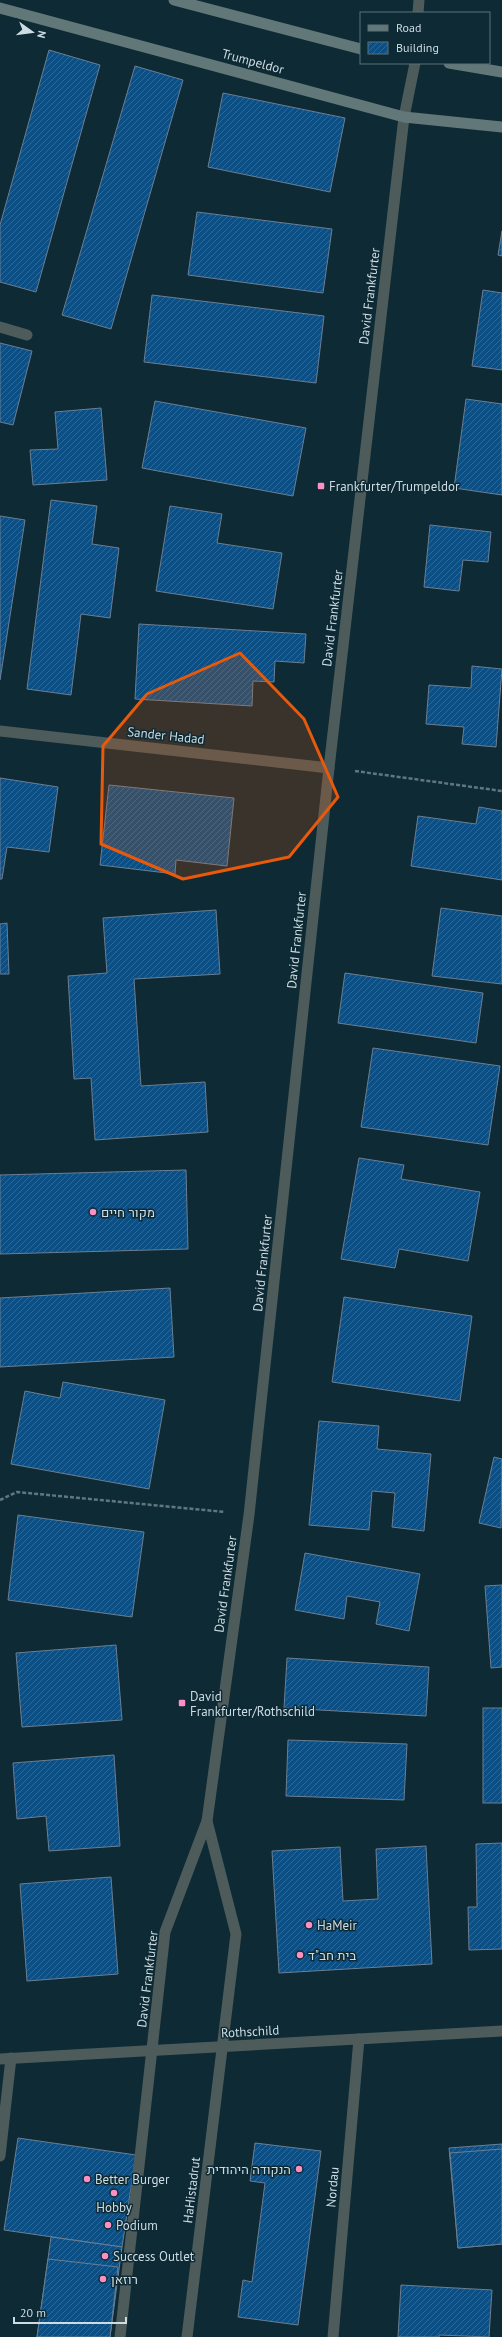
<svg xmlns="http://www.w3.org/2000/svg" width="502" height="2337" viewBox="0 0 502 2337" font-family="'PT Sans',Heebo,sans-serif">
  <defs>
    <pattern id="building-hatch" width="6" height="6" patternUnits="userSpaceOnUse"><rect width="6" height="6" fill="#0c4f84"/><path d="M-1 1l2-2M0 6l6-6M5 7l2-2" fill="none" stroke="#2e6895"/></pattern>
  </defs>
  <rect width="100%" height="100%" fill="#0e2a34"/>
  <g fill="url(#building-hatch)" stroke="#6b7e92">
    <path d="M 49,50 L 100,65 L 36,292 L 0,282 L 0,225 Z"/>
    <path d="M 135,66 L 183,80 L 111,329 L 62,315 Z"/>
    <path d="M 223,93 L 345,118 L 330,192 L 208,167 Z"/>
    <path d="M 197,212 L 332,229 L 323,293 L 188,275 Z"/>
    <path d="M 502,231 L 502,256 L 498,255 Z"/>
    <path d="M 483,290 L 502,293 L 502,370 L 472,366 Z"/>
    <path d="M 152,295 L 324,316 L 316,383 L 144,362 Z"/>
    <path d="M 0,343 L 32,351 L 13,425 L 0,422 Z"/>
    <path d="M 466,399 L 502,404 L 502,495 L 454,488 Z"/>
    <path d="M 155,401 L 306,428 L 293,496 L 142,468 Z"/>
    <path d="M 101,408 L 107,480 L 33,485 L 30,450 L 58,449 L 55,412 Z"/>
    <path d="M 51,500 L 97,506 L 92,544 L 119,548 L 110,618 L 81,614 L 71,695 L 27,689 Z"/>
    <path d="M 170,506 L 222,514 L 217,543 L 282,553 L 273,609 L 156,591 Z"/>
    <path d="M 0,516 L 25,520 L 0,680 Z"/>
    <path d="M 430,525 L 491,532 L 488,562 L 463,560 L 459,591 L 424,587 Z"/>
    <path d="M 139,624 L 306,634 L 304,663 L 275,661 L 274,682 L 253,681 L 252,706 L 135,699 Z"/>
    <path d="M 472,666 L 502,669 L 496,747 L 462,744 L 464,727 L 426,724 L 429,685 L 471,688 Z"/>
    <path d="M 0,778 L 58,787 L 49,852 L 7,847 L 2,879 L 0,879 Z"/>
    <path d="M 109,785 L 234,798 L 227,866 L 176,860 L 175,874 L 100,865 Z"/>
    <path d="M 479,807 L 502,811 L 502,880 L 411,866 L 418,816 L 476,824 Z"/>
    <path d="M 441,908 L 502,916 L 502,984 L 432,976 Z"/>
    <path d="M 216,910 L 220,974 L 134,979 L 141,1086 L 205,1082 L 208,1132 L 95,1140 L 91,1078 L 74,1079 L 68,976 L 107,973 L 103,918 Z"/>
    <path d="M 7,923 L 9,974 L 0,974 L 0,924 Z"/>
    <path d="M 345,973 L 483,993 L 476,1043 L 338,1023 Z"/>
    <path d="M 373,1048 L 500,1066 L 488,1145 L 361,1127 Z"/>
    <path d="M 359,1158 L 404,1165 L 401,1179 L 480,1192 L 468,1261 L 399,1249 L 395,1268 L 341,1259 Z"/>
    <path d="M 186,1170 L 188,1249 L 0,1254 L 0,1175 Z"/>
    <path d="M 170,1288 L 174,1357 L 0,1367 L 0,1298 Z"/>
    <path d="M 344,1297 L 472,1316 L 460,1401 L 332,1382 Z"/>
    <path d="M 63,1382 L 165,1400 L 149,1489 L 11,1464 L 25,1391 L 60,1398 Z"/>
    <path d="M 319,1421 L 379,1426 L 377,1449 L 431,1454 L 424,1531 L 392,1527 L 395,1493 L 372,1491 L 369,1530 L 309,1525 Z"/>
    <path d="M 494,1457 L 502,1459 L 501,1528 L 479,1523 Z"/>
    <path d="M 18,1515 L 144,1532 L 132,1617 L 8,1600 Z"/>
    <path d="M 305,1553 L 420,1574 L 409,1631 L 376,1624 L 380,1602 L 347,1596 L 344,1619 L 295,1610 Z"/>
    <path d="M 502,1585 L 502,1667 L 491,1668 L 485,1586 Z"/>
    <path d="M 116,1645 L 122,1720 L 22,1727 L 16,1653 Z"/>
    <path d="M 287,1658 L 429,1667 L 426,1716 L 284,1708 Z"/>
    <rect x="483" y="1708" width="19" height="95"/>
    <path d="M 288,1740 L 407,1744 L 404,1800 L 286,1796 Z"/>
    <path d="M 114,1755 L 120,1846 L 49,1851 L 46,1816 L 17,1819 L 13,1763 Z"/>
    <path d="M 502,1843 L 502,1949 L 469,1950 L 468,1907 L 477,1907 L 476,1844 Z"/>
    <path d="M 426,1846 L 432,1964 L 279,1973 L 272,1851 L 340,1847 L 343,1901 L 378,1899 L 376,1849 Z"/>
    <path d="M 111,1877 L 118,1974 L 27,1981 L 20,1884 Z"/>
    <path d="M 18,2138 L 136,2155 L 122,2247 L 4,2230 Z"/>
    <path d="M 255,2143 L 321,2151 L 298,2325 L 238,2317 L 243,2280 L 252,2282 L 265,2183 L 250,2181 Z"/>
    <path d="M 502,2144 L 502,2244 L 458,2248 L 449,2148 Z"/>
    <path d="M 502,2149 L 502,2244 L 458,2248 L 450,2153 Z"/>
    <path d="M 51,2237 L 122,2247 L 110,2337 L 37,2337 Z"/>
    <path d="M 48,2259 L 118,2267 L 110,2337 L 37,2337 Z"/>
    <path d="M 401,2285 L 492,2290 L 489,2337 L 439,2335 L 439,2337 L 398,2337 Z"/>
  </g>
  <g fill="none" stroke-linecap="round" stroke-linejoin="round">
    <g stroke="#617780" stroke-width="2.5" stroke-dasharray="4 2" stroke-linecap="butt">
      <path d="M 355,771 L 502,791"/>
      <path d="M 0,1500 L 17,1492 L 225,1512"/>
    </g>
    <path stroke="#4d5b5b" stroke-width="11" d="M 0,2156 L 11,2058"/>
    <g stroke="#4d5b5b" stroke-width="11">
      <path d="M 0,327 L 27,335"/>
      <path d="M 0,731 L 329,768"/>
      <path d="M 333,2337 L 359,2039"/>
    </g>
    <g stroke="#4d5b5b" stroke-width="11">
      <path d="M 418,13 L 419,0"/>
      <path d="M 0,2059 L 502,2031"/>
      <path d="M 120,2337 L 165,1932 L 207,1821"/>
      <path d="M 187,2337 L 236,1934 L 207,1821 L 249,1515 L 329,768 L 404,117 L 415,63"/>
    </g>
    <g stroke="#627878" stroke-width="11">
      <path d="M 174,0 L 361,49"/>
      <path d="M 0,8 L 404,117 L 502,127"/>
      <path d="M 449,63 L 502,72"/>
    </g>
  </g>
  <path fill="#e8590c" fill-opacity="0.2" stroke="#e8590c" stroke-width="3" stroke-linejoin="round" d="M 240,653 L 304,719 L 338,797 L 289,857 L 183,879 L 101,844 L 103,746 L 147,694 Z"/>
  <g fill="#fc8fc3" stroke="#0e2a34" stroke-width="1.5">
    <rect x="317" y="482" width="8" height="8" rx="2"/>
    <circle cx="93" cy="1212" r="4"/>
    <rect x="178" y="1699" width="8" height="8" rx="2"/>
    <circle cx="309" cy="1925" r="4"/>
    <circle cx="300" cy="1955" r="4"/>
    <circle cx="299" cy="2169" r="4"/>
    <circle cx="87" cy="2179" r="4"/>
    <circle cx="114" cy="2193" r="4"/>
    <circle cx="108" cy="2225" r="4"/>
    <circle cx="105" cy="2256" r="4"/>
    <circle cx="103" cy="2279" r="4"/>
  </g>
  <g text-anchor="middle" stroke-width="3" stroke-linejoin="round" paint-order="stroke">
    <g font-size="13" fill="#cddce3" stroke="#0e2a34">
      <text transform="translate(253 61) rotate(15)" y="5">Trumpeldor</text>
      <text transform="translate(369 296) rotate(-83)" y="5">David Frankfurter</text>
      <text transform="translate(332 618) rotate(-83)" y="5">David Frankfurter</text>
      <text transform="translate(166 735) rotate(6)" y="5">Sander Hadad</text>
      <text transform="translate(296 940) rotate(-84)" y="5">David Frankfurter</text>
      <text transform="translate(262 1263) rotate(-84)" y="5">David Frankfurter</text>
      <text transform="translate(225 1584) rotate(-82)" y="5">David Frankfurter</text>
      <text transform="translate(147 1979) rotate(-83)" y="5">David Frankfurter</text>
      <text transform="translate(250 2031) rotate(-3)" y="5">Rothschild</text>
      <text transform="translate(332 2187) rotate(-85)" y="5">Nordau</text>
      <text transform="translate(191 2190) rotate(-83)" y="5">HaHistadrut</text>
    </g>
    <g font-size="13" fill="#cddce3" stroke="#0e2a34" text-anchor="start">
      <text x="329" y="491">Frankfurter/Trumpeldor</text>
      <text x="101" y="1217">מקור חיים</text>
      <text x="190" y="1701">David<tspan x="190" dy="15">Frankfurter/Rothschild</tspan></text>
      <text x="317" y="1930">HaMeir</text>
      <text x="308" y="1960">בית חב"ד</text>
      <text x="291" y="2174" text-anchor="end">הנקודה היהודית</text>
      <text x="95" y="2184">Better Burger</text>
      <text x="114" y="2212" text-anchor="middle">Hobby</text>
      <text x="116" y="2230">Podium</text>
      <text x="113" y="2261">Success Outlet</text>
      <text x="111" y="2284">רוזאן</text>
    </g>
  </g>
  <rect x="360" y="12" width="130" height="52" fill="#0e2a34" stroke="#5a717a"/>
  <rect x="368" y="25" width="20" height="6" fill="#627878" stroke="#5a717a"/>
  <text x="396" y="32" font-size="12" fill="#cddce3">Road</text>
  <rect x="368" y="42" width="20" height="12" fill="url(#building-hatch)" stroke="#5a717a"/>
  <text x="396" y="52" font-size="12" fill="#cddce3">Building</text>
  <g transform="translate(32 32) rotate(104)" stroke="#0e2a34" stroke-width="3" paint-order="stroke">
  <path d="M0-3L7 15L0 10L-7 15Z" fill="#cddce3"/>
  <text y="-6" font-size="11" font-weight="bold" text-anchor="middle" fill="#cddce3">N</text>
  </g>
  <path d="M14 2317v6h112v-6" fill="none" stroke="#cddce3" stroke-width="2"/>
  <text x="20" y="2317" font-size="12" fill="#cddce3" stroke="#0e2a34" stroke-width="3" paint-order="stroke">20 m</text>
</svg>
